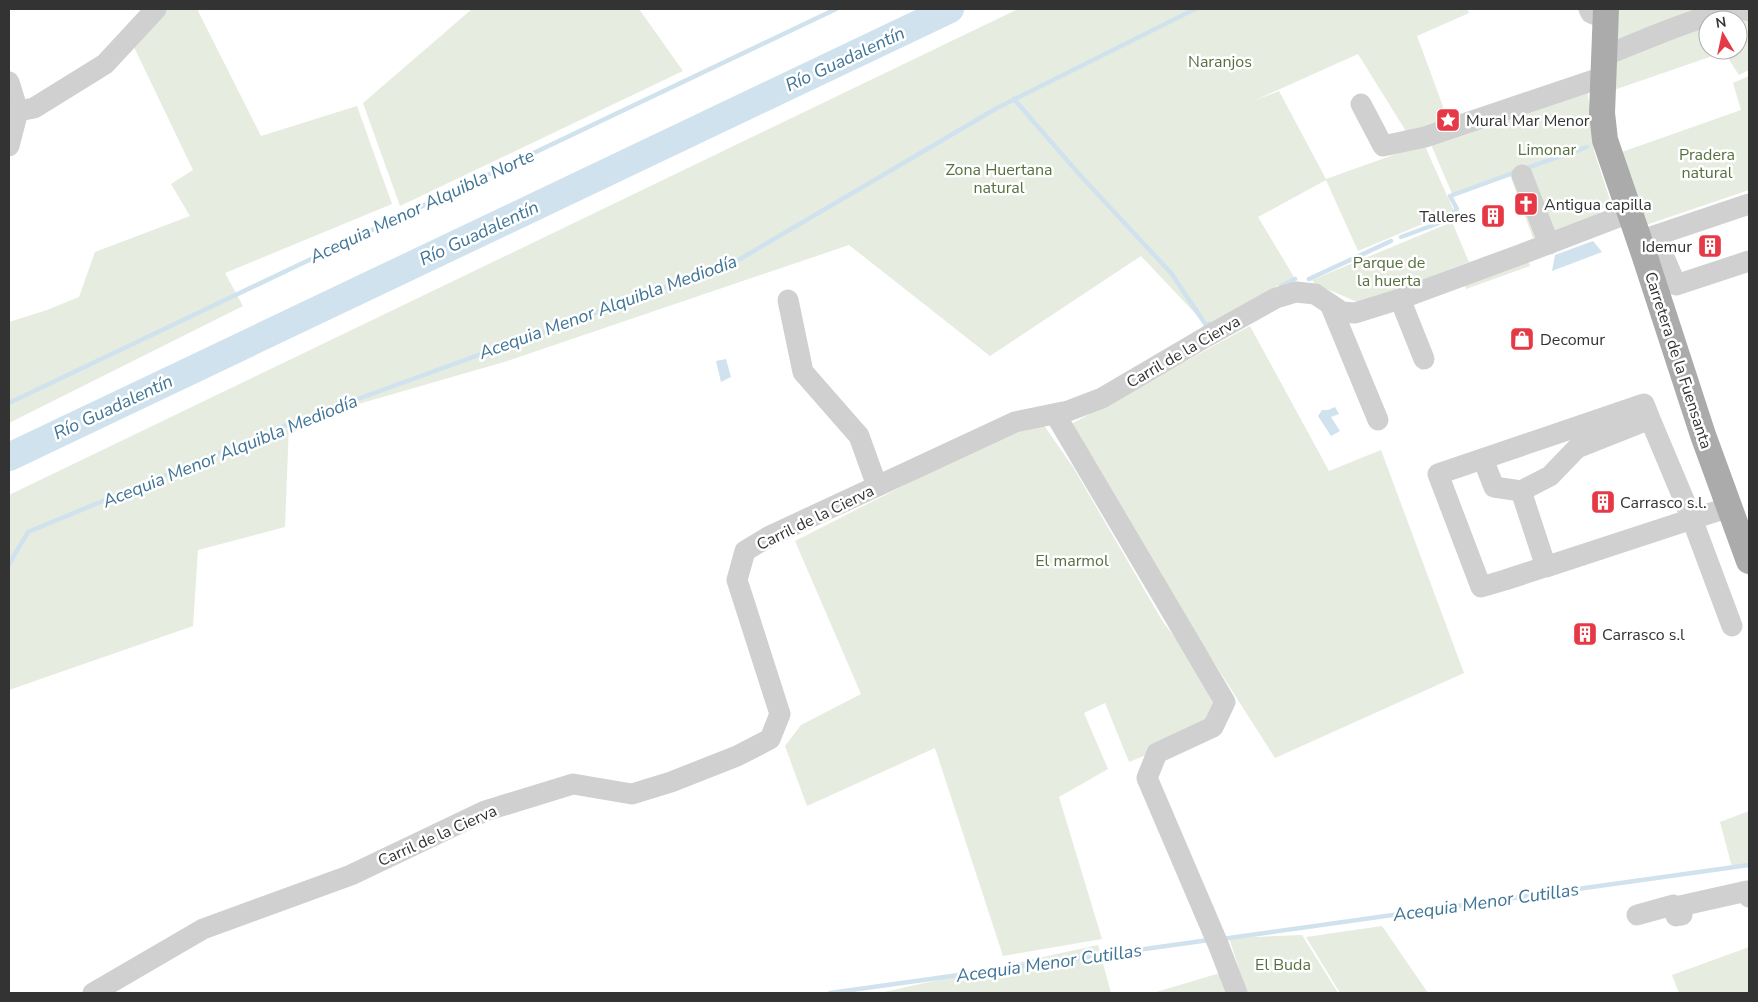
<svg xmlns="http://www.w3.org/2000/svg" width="1758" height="1002" viewBox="0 0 1758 1002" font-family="'Nunito Sans',sans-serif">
  <rect width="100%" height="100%" fill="#fff"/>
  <g fill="#e6ecdf">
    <path d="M 164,9 L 197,9 L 261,136 L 357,106 L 392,204 L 225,273 L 243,306 L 9,423 L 9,322 L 47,310 L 79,297 L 95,252 L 190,216 L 171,184 L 193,170 L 133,45 Z"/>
    <path d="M 472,9 L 639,9 L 683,71 L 400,206 L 363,103 Z"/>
    <path d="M 1018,9 L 1467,9 L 1469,13 L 1417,36 L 1448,120 L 1412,141 L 1358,54 L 1253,101 L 1279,91 L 1326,179 L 1424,144 L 1454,211 L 1358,251 L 1326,180 L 1258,217 L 1294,277 L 1206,325 L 1141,256 L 990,356 L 849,245 L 504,362 L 289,424 L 285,527 L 198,550 L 193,626 L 9,690 L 9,495 Z"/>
    <path d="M 1613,9 L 1719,9 L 1617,42 Z"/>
    <path d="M 1728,17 L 1749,22 L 1749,70 L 1739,75 L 1724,52 L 1614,90 L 1614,61 L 1708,25 L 1708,50 L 1738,50 L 1738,20 Z"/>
    <path d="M 1749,76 L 1749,190 L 1643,226 L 1619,153 L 1741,110 L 1733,83 Z"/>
    <path d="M 1587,86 L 1594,151 L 1610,200 L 1599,214 L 1533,238 L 1510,175 L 1453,196 L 1430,142 Z"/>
    <path d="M 1452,222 L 1469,262 L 1362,304 L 1315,284 L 1312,280 Z"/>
    <path d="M 1528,259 L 1530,266 L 1466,289 L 1464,283 Z"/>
    <path d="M 1250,326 L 1329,471 L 1381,450 L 1464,673 L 1275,758 L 1064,428 Z"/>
    <path d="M 1038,417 L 1073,467 L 1163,622 L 1225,702 L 1205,731 L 1129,762 L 1105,703 L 1084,713 L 1108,769 L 1059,797 L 1102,939 L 1003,956 L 935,748 L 807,806 L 785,746 L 801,725 L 861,694 L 795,541 Z"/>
    <path d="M 1749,811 L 1749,865 L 1732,867 L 1720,822 Z"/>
    <path d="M 1382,926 L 1428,993 L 1340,993 L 1306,937 Z"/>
    <path d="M 1302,935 L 1338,993 L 1247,993 L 1229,938 Z"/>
    <path d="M 1098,945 L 1111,993 L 879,993 Z"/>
    <path d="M 1749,947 L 1749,993 L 1679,993 L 1672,975 Z"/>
    <path d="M 1220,973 L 1227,993 L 1153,993 Z"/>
  </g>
  <g fill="#cfe2ee">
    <path d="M 1593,241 L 1602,252 L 1552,271 L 1555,255 Z"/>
    <path d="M 726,359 L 731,377 L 721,382 L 716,361 Z"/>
    <path d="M 1335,407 L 1339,414 L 1331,417 L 1340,431 L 1331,436 L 1318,416 L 1322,410 L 1328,410 Z"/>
  </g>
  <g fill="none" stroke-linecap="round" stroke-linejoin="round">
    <g stroke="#cfe2ee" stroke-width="4.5">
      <path d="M 1014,99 L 1079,174 L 1171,273 L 1206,325 L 1210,324"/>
      <path d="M 1524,169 L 1587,147"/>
      <path d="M 1401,237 L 1447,220 L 1457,209 L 1450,196 L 1516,172"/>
      <path d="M 1309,279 L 1391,241"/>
      <path d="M 1281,286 L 1295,279"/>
      <path d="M 9,403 L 836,9"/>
      <path d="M 9,564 L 28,532 L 289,424 L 735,262 L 997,108 L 1195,9"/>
      <path d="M 1222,939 L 1749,865"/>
      <path d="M 830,993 L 1209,940"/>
    </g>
    <path stroke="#cfe2ee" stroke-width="28" d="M 9,457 L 950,9"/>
    <g stroke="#d0d0d0" stroke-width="21">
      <path d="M 1589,9 L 1591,13 L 1606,19"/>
      <path d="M 1604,56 C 1633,45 1724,3 1749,11"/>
      <path d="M 9,82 L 18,111 L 9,146"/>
      <path d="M 1361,104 L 1383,146 L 1425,137 L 1603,77"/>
      <path d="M 18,111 L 34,108 L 105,64 L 156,9"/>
      <path d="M 1522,175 L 1549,244"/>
      <path d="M 1655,236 L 1676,285 L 1749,261"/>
      <path d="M 1642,240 L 1749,204"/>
      <path d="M 1400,299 L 1424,359"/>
      <path d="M 788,300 L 803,372 L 859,436 L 877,486"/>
      <path d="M 1330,304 L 1378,420"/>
      <path d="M 1055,414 L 1225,702 L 1213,727 L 1157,753 L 1147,778 L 1218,944 L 1237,993"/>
      <path d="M 1650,419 L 1644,404 L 1438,474 L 1481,587 L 1505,580 L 1692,519 L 1650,419 L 1577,448 L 1550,476 L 1521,491 L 1546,567 L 1692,519 L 1732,626"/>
      <path d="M 1483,459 L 1494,487 L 1521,491"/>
      <path d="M 1692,519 L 1730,507"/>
      <path d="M 1637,915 L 1673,905 L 1676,916 L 1682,915 L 1680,906 L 1747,891 L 1749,897"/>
      <path d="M 93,993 L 203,929 L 351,875 L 485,811 L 573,784 L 632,794 L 671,782 L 737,756 L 770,739 L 780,714 L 737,580 L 745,551 L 770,536 L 1015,422 L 1068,411 L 1102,398 L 1206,337 L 1276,298 L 1296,292 L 1315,294 L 1342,312 L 1355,313 L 1400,299 L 1522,254 L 1629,213"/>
    </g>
    <path stroke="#ababab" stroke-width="26" d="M 1606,9 L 1602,113 L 1605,140 L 1644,254 L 1703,435 L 1749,561"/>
  </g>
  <defs>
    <symbol id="sight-square" viewBox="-11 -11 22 22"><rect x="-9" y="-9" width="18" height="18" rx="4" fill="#e63946" stroke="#fff"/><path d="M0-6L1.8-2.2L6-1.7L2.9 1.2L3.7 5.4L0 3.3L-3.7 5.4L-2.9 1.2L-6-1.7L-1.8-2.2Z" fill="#fff"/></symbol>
    <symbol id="church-square" viewBox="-11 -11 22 22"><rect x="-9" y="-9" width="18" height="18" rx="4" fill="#e63946" stroke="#fff"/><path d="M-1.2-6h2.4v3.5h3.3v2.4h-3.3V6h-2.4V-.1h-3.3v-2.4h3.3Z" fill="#fff"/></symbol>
    <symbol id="building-square" viewBox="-11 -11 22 22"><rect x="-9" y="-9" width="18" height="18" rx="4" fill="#e63946" stroke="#fff"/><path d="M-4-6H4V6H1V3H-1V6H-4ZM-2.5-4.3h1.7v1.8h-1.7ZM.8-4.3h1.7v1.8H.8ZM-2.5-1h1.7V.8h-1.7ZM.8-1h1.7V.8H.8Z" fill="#fff"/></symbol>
    <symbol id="shop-square" viewBox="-11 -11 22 22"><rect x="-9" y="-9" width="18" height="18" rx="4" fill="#e63946" stroke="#fff"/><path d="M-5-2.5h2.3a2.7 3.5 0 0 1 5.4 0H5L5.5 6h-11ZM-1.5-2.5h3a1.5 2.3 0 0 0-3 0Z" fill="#fff"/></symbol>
  </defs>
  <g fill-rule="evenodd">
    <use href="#sight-square" x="1434" y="106" width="28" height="28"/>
    <use href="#church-square" x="1512" y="190" width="28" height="28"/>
    <use href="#building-square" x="1479" y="202" width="28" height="28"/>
    <use href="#building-square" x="1696" y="232" width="28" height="28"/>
    <use href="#shop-square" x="1508" y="325" width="28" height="28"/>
    <use href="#building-square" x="1589" y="488" width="28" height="28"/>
    <use href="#building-square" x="1571" y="620" width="28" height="28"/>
  </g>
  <g text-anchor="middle" stroke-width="5" stroke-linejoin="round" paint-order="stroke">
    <g font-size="16" fill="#56703f" stroke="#fff">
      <text x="1220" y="67">Naranjos</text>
      <text x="1547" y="155">Limonar</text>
      <text x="1707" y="160">Pradera<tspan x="1707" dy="18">natural</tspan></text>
      <text x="999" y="175">Zona Huertana<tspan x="999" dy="18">natural</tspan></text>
      <text x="1389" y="268">Parque de<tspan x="1389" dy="18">la huerta</tspan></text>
      <text x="1072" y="566">El marmol</text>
      <text x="1283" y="970">El Buda</text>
    </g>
    <g font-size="16" fill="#333" stroke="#fff" text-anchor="start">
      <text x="1466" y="126">Mural Mar Menor</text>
      <text x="1544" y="210">Antigua capilla</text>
      <text x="1476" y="222" text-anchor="end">Talleres</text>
      <text x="1692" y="252" text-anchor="end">Idemur</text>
      <text x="1540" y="345">Decomur</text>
      <text x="1620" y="508">Carrasco s.l.</text>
      <text x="1602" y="640">Carrasco s.l</text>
    </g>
    <g font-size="16" fill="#333" stroke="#fff">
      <text transform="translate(1183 351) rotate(-30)" y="6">Carril de la Cierva</text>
      <text transform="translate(1679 360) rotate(72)" y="6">Carretera de la Fuensanta</text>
      <text transform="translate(815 517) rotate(-26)" y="6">Carril de la Cierva</text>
      <text transform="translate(437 835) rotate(-24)" y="6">Carril de la Cierva</text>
    </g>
    <g font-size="18" font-style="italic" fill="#3f7597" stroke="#fff">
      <text transform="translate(845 59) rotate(-25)" y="6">Río Guadalentín</text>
      <text transform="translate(422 206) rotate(-25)" y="6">Acequia Menor Alquibla Norte</text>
      <text transform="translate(479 233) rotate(-25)" y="6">Río Guadalentín</text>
      <text transform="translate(608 307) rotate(-20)" y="6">Acequia Menor Alquibla Mediodía</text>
      <text transform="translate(113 407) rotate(-25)" y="6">Río Guadalentín</text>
      <text transform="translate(230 451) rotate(-22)" y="6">Acequia Menor Alquibla Mediodía</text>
      <text transform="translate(1486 902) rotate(-8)" y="6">Acequia Menor Cutillas</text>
      <text transform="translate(1049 963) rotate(-8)" y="6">Acequia Menor Cutillas</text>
    </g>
  </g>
  <rect width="1758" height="1002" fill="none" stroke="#333333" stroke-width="20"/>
  <g transform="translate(1723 35) rotate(351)"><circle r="24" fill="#ffffff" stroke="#adadad"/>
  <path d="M0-4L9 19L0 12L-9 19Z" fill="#e63946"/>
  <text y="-8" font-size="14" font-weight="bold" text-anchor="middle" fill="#333333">N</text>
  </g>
</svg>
